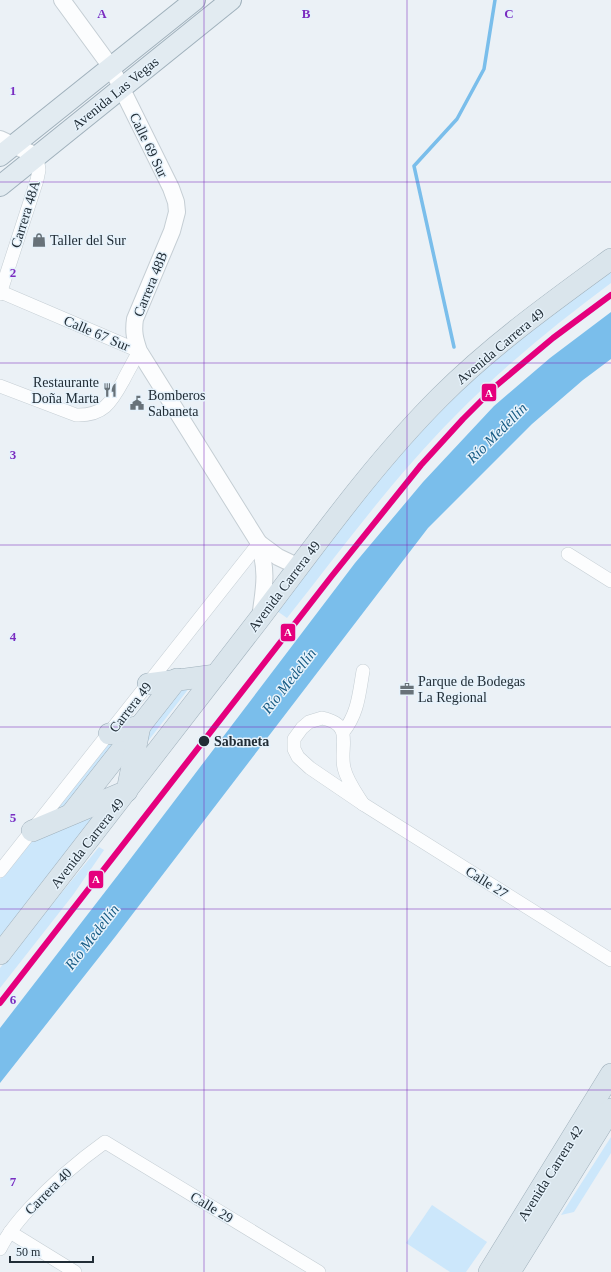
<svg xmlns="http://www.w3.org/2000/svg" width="611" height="1272" viewBox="0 0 611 1272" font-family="Georgia,serif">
  <rect width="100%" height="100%" fill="#ebf1f6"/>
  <g fill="#cce7fb">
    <path d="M 611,271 L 611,283 C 556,324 503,367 455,416 C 394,477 341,550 287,618 L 277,611 L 374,484 L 434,417 L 485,368 L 560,307 Z"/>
    <path d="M 190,687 L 145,745 L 147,726 L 173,693 Z"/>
    <path d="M 120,739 L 69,807 L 47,814 L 104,743 Z"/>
    <path d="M 103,808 L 0,937 L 0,879 L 35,835 Z"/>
    <path d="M 99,847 L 104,850 L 73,895 L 0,988 L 0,968 Z"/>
    <path d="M 611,1137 L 611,1153 L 574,1212 L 561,1215 Z"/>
    <path d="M 432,1205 L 487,1242 L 466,1272 L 450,1272 L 406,1243 Z"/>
  </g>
  <path fill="#7abeeb" d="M 611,312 L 611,359 L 583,380 L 532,424 L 428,528 L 115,937 L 0,1083 L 0,1028 L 125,866 L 355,563 L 423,482 L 494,406 L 550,358 Z"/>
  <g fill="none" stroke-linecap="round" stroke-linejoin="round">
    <path stroke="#7abeeb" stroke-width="3.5" d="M 454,347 L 414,166 L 457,119 L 484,69 L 495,0"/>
    <defs>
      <g id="minor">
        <path d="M 0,294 L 37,180 L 39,170 L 37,156"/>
        <path d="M 0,386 L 76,415 C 103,416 111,403 123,381 C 128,371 134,361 139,351 L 1,292"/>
        <path d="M 568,554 L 611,581"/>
        <path d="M 322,718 C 355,725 339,745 344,768 C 347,781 356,793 363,804 L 310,768 L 298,757 L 294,749 L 294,739 L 302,728 L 309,722 Z"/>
        <path d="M 343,732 C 358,714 359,694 363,671"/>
        <path d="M 363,804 L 611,960"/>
        <path d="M 0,871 L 259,543"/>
        <path d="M 10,1232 L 75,1272"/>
        <path d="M 0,1249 C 7,1234 18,1221 29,1209 C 52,1184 77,1162 105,1142 L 319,1272"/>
      </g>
      <g id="tertiary">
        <path d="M 62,0 L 111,67 L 171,188 L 176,202 L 177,212 L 172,231 L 135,319 C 133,332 135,339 139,351 L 259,543 C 268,573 264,588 260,618"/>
        <path d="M 0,139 L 37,156"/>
        <path d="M 259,543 L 278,557 L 299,567"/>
      </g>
      <g id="primary">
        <path d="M 0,156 L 195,0"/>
        <path d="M 0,186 L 231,0"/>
      </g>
      <g id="trunk">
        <path d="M 148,684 L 216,675"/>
        <path d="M 71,814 L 177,679"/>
        <path d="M 32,831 L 127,791 L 140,726 L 109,734"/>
        <path d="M 0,954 C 87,842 174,730 260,618 C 318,542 373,464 440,397 C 492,345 552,302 611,259"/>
        <path d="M 489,1272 L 611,1074"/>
        <path d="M 510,1272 L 611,1109"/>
      </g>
    </defs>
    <use href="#minor" stroke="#c5ced4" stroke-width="14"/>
    <use href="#tertiary" stroke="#c5ced4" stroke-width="18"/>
    <use href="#primary" stroke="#a0b1bc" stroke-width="22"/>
    <use href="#trunk" stroke="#a0b1bc" stroke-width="22"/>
    <use href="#minor" stroke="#fcfdfe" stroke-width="13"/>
    <use href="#tertiary" stroke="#fcfdfe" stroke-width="16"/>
    <use href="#primary" stroke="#e2ebf1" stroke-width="20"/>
    <use href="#trunk" stroke="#dae5ec" stroke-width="21"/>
    <defs>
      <path id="metro-1" d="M 0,1003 L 331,577 L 421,465 L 463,419 L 497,385 L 553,338 L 611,295"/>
    </defs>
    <use href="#metro-1" stroke="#e6f2fb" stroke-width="9"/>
    <use href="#metro-1" stroke="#e5007d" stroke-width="6"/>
  </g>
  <path fill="none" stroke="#7b2cbf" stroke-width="1" stroke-opacity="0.55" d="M 204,0 L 204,1272M 407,0 L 407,1272M 0,182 L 611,182M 0,363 L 611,363M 0,545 L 611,545M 0,727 L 611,727M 0,909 L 611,909M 0,1090 L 611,1090"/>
  <defs>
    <symbol id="shop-bare" viewBox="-9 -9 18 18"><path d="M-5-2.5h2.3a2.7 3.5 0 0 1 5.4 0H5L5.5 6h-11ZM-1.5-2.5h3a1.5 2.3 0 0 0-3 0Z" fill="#687279" stroke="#e6f2fb" stroke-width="2.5" paint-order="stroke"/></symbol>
    <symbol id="restaurant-bare" viewBox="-9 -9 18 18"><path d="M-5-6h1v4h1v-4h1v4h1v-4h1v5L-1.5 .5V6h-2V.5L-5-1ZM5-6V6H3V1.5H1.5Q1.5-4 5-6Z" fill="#687279" stroke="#e6f2fb" stroke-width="2.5" paint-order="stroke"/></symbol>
    <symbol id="civic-bare" viewBox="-9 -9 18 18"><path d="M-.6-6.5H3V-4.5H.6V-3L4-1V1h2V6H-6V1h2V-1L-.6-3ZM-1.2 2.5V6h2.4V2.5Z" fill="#687279" stroke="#e6f2fb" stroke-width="2.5" paint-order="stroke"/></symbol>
    <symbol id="office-bare" viewBox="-9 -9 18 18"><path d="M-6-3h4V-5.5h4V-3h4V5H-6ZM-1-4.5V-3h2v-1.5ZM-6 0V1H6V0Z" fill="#687279" stroke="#e6f2fb" stroke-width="2.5" paint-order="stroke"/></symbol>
  </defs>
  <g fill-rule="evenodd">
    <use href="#shop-bare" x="29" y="230" width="20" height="20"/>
    <use href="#restaurant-bare" x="100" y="380" width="20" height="20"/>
    <use href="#civic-bare" x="127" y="393" width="20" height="20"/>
    <use href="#office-bare" x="397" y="679" width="20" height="20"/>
  </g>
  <circle fill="#212d36" stroke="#e6f2fb" stroke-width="1.5" cx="204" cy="741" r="6"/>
  <g text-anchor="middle" stroke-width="3" stroke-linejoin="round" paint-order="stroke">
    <g font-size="14" fill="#212d36" stroke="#e6f2fb">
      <text transform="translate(115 93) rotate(-39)" y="5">Avenida Las Vegas</text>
      <text transform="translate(149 145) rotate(64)" y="5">Calle 69 Sur</text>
      <text transform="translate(25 214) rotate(-73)" y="5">Carrera 48A</text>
      <text transform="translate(150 284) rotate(-68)" y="5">Carrera 48B</text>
      <text transform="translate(97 333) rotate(23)" y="5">Calle 67 Sur</text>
      <text transform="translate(500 346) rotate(-40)" y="5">Avenida Carrera 49</text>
      <text transform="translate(284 586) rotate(-53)" y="5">Avenida Carrera 49</text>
      <text transform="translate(130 707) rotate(-52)" y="5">Carrera 49</text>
      <text transform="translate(87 843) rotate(-52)" y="5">Avenida Carrera 49</text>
      <text transform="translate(487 882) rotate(32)" y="5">Calle 27</text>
      <text transform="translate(550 1173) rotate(-58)" y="5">Avenida Carrera 42</text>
      <text transform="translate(48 1191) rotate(-45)" y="5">Carrera 40</text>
      <text transform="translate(212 1207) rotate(31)" y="5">Calle 29</text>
    </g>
    <g font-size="14" fill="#212d36" stroke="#e6f2fb" text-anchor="start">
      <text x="50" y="245">Taller del Sur</text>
      <text x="99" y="387" text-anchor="end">Restaurante<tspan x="99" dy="16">Doña Marta</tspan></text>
      <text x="148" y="400">Bomberos<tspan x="148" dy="16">Sabaneta</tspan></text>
      <text x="418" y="686">Parque de Bodegas<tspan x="418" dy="16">La Regional</tspan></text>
    </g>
    <g font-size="14" font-weight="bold" fill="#212d36" stroke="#e6f2fb" text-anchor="start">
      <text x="214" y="746">Sabaneta</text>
    </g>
    <g font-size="15" font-style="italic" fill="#185c85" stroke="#e6f2fb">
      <text transform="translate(497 433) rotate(-45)" y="5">Río Medellín</text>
      <text transform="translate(289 681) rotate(-52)" y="5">Río Medellín</text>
      <text transform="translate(92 937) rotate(-52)" y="5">Río Medellín</text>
    </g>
  </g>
  <g font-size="13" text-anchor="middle" font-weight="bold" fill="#7b2cbf" stroke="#e6f2fb" stroke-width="3" stroke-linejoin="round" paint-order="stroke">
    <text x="102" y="18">A</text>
    <text x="306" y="18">B</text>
    <text x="509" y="18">C</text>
    <text x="13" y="95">1</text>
    <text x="13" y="277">2</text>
    <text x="13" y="459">3</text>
    <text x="13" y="641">4</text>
    <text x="13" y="822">5</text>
    <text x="13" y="1004">6</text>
    <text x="13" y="1186">7</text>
  </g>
  <g stroke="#e6f2fb" stroke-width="1.5">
    <rect x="481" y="383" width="16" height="19" rx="4" fill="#e5007d"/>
    <rect x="280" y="623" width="16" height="19" rx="4" fill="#e5007d"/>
    <rect x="88" y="870" width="16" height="19" rx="4" fill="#e5007d"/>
  </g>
  <g font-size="11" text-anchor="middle" font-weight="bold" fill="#fff">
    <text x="489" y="397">A</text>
    <text x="288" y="636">A</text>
    <text x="96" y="883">A</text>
  </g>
  <path d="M10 1256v6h83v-6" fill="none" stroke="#212d36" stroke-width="2"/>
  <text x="16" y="1256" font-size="12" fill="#212d36" stroke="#e6f2fb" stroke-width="3" paint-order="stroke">50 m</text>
</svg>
